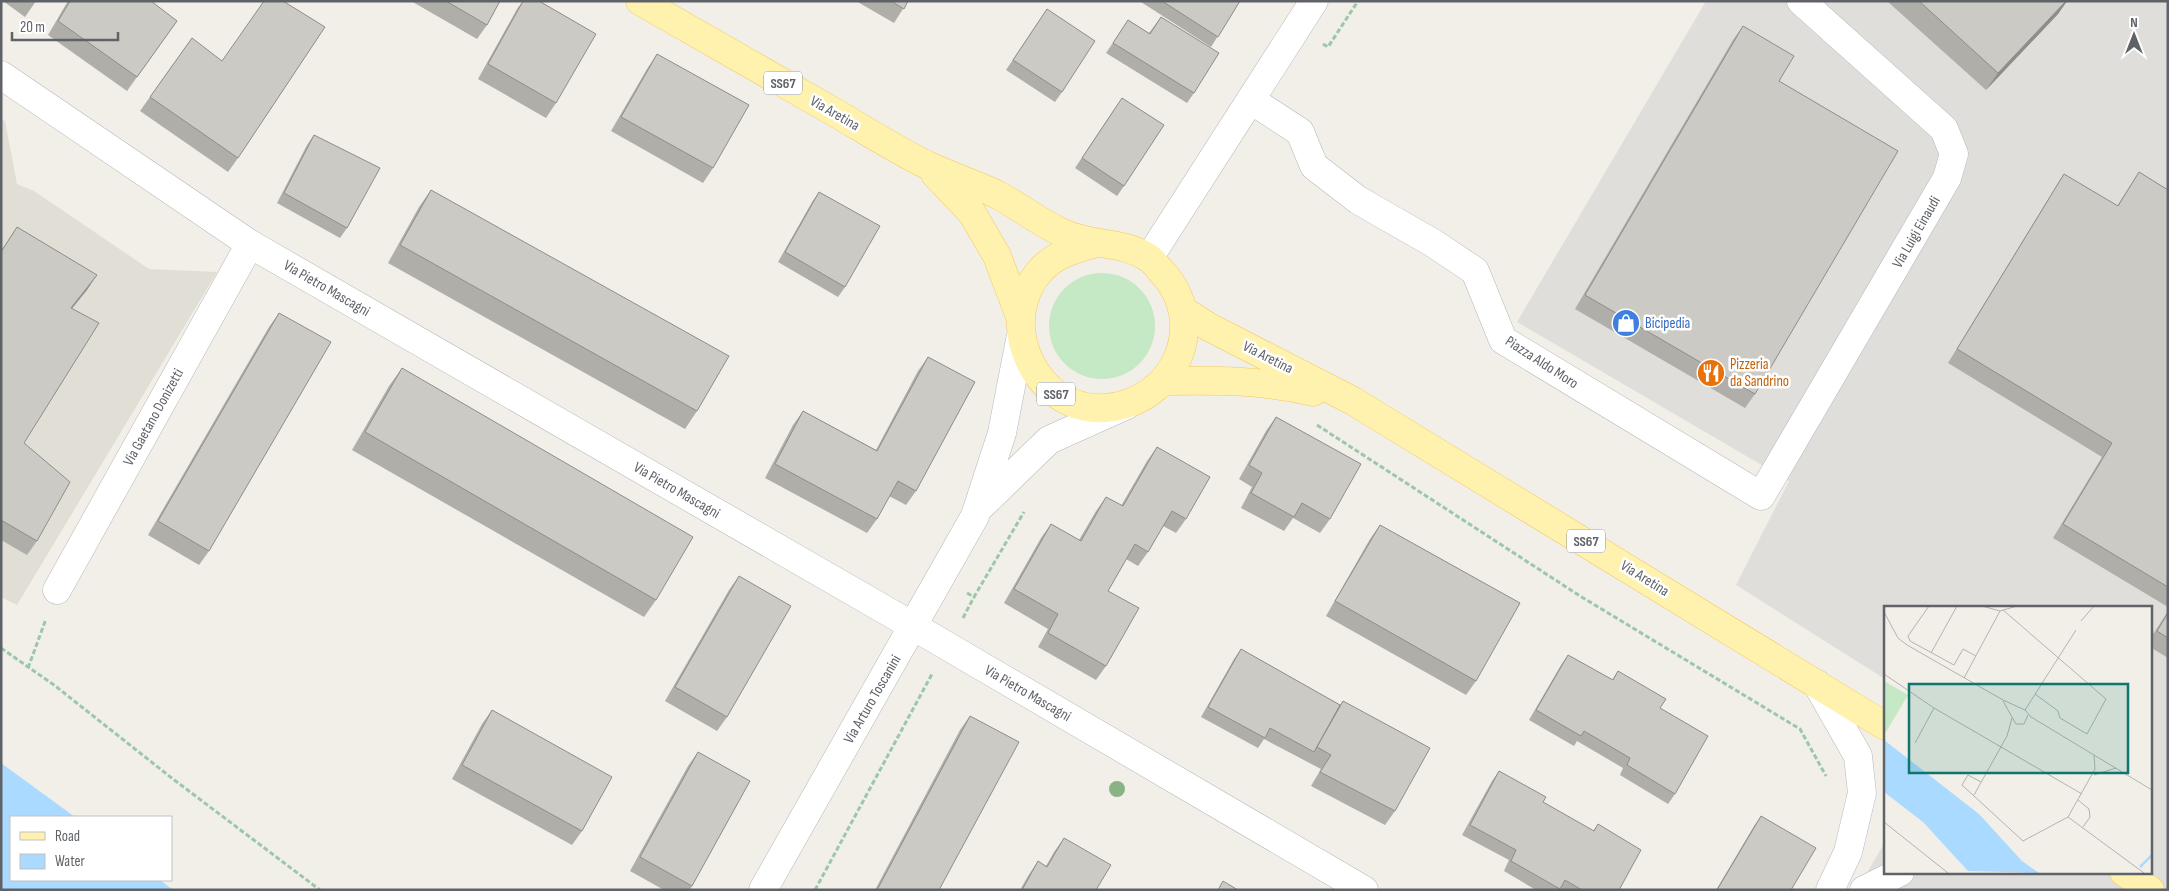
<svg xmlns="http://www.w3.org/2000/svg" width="2169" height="891" viewBox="0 0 2169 891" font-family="'Sofia Sans Condensed',sans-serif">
  <rect width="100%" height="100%" fill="#f1efe8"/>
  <path fill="#e0deda" d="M 1706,1 L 2168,1 L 2168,890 L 1857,890 L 1885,842 L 1885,872 L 2150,872 L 2150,607 L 1885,607 L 1885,679 L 1736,585 L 1789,481 L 1517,322 Z"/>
  <path fill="#e1ded6" d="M 1,119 L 5,121 L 17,184 L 34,191 L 149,269 L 217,272 L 17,605 L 1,597 Z"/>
  <circle fill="#c5e8c5" cx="1102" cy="326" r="53"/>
  <path fill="#aadaff" d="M 1,763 L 75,817 L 11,817 L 11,880 L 160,880 L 173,890 L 1,890 Z"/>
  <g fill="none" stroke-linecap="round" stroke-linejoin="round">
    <defs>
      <g id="minor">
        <path d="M 1,75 L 250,244 L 913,626 L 1364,890"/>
        <path d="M 1251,100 L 1300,132 L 1314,166 L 1358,200 L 1433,243 L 1475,271 L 1503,340 L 1761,496 L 1947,178 L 1954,154 L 1944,129 L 1801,1"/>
        <path d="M 1149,258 L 1314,1"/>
        <path d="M 982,505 L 1049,440 L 1127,405"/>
        <path d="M 57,590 L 250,244"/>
        <path d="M 1817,684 L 1858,756 L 1862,793 L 1848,852 L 1830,890"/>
        <path d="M 763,890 L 975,516 L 1002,433 L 1020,340"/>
        <path d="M 1864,890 L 1900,872"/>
      </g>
      <g id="major">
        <path d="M 640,1 C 704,38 769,75 834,112 C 865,130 896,150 929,166 C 951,176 974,184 996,194 C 1019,206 1040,223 1063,233 C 1090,246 1122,241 1147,257 C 1153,260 1157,267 1162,272 C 1210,324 1175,403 1105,408 C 1035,413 994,321 1041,270 C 1055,254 1075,249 1096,243"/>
        <path d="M 935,174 L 972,213 L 997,256 L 1020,317"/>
        <path d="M 1184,311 L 1209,327 L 1353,401 L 1885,726"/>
        <path d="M 1164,381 C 1214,380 1264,380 1313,392"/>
        <path d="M 2124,872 L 2150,890"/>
      </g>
    </defs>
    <use href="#minor" stroke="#b5b8bc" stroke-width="29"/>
    <use href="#major" stroke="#f2c960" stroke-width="29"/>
    <g stroke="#9cc7a9" stroke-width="3" stroke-dasharray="5 2.5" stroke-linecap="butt">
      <path d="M 1323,44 L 1328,47 L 1358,1"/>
      <path d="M 1317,425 L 1580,596 L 1800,729 L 1826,776"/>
      <path d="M 967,593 L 974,597 L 1024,512"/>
      <path d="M 963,618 L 974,597"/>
      <path d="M 1,648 L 54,685 L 173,779 L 320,890"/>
      <path d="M 28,668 L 46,619"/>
      <path d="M 815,890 L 932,674"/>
    </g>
    <use href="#minor" stroke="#fff" stroke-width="28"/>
    <use href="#major" stroke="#fff2af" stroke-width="28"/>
  </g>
  <circle fill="#89b387" cx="1117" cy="789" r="8"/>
  <g fill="#afaea9">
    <path d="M 3,1 L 36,1 L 25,17 Z"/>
    <path d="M 68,1 L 151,1 L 177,21 L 127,91 L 48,35 Z"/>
    <path d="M 411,1 L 500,1 L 487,25 L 477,39 Z"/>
    <path d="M 523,1 L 539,1 L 556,103 L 546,118 L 478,79 L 517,9 Z"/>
    <path d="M 856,1 L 908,1 L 894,23 Z"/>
    <path d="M 1142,1 L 1240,1 L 1211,47 L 1141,2 Z"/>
    <path d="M 1887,1 L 2067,1 L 2058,14 L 1986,90 Z"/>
    <path d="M 1047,9 L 1062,92 L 1055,102 L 1006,70 Z"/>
    <path d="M 1161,17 L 1194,93 L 1187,103 L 1106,53 L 1128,20 L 1149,33 Z"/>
    <path d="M 1743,26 L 1755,394 L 1745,408 L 1575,309 L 1733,40 Z"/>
    <path d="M 192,38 L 238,158 L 228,172 L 140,111 Z"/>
    <path d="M 657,54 L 713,168 L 703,183 L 611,131 L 647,69 Z"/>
    <path d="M 1115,108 L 1124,186 L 1117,196 L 1075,168 Z"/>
    <path d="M 314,135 L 347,228 L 340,238 L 277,203 L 307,145 Z"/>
    <path d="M 2139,172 L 2168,190 L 2168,607 L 2053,538 L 2102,457 L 1948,363 L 2055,188 L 2064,174 L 2117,206 Z"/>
    <path d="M 431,190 L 697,411 L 685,429 L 388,263 L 419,207 Z"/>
    <path d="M 819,192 L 845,287 L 838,297 L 778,262 L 812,202 Z"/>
    <path d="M 17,227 L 97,275 L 72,308 L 24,443 L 37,541 L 27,555 L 1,540 L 1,251 Z"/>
    <path d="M 279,313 L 209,551 L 199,565 L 148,535 L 269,327 Z"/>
    <path d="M 928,357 L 916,491 L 906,505 L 889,496 L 877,519 L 867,533 L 765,478 L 793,425 L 803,411 L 876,450 L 918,371 Z"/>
    <path d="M 402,368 L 656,600 L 644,617 L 352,450 L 389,386 Z"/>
    <path d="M 1276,417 L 1330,519 L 1320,533 L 1293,518 L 1284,531 L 1241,508 L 1252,487 L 1239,479 L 1266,431 Z"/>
    <path d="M 1157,447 L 1186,519 L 1176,533 L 1163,526 L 1148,552 L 1138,566 L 1126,559 L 1108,591 L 1106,666 L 1096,680 L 1038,647 L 1048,629 L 1004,603 L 1041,538 L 1051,524 L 1079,540 L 1096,511 L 1106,497 L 1121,506 L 1147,461 Z"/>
    <path d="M 1380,525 L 1476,681 L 1466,695 L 1326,616 L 1370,539 Z"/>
    <path d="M 739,576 L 727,717 L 717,731 L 665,701 L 729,590 Z"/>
    <path d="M 2168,611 L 2168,658 L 2150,647 L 2150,639 Z"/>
    <path d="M 1241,649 L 1340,705 L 1343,701 L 1395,811 L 1385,825 L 1311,786 L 1321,769 L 1264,739 L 1258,748 L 1201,717 L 1234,659 Z"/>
    <path d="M 1568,655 L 1612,680 L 1618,671 L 1660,708 L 1675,794 L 1668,804 L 1620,775 L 1623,768 L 1577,741 L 1574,746 L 1529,720 L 1561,665 Z"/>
    <path d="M 492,710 L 582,831 L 572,845 L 452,779 L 482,724 Z"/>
    <path d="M 970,716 L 939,890 L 875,890 L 960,730 Z"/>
    <path d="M 698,752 L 692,886 L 690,890 L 664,890 L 630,871 L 688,766 Z"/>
    <path d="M 1499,771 L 1543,802 L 1593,831 L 1598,824 L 1619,890 L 1536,890 L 1504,871 L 1509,860 L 1462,835 L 1492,781 Z"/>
    <path d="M 1761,816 L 1791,890 L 1716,890 L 1754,826 Z"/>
    <path d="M 1064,838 L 1096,890 L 1020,890 L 1028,876 L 1038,861 L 1046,866 L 1054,852 Z"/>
  </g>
  <g fill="#8f8d8a">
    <path d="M 2066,1 L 2067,1 L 2058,14 L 1986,90 L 1998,73 Z"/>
    <path d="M 97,275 L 87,290 L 61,322 L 71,308 Z"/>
  </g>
  <g fill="#cccac5" stroke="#8f8d8a">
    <path d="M 70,1 L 151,1 L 177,21 L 137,77 L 58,21 Z"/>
    <path d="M 264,1 L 283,1 L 325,27 L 238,158 L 150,97 L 192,38 L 222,61 Z"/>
    <path d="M 446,1 L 500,1 L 487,25 Z"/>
    <path d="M 523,1 L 539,1 L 596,34 L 556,103 L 488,64 Z"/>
    <path d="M 891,1 L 908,1 L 904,9 Z"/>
    <path d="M 1162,1 L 1240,1 L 1218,37 Z"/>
    <path d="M 1919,1 L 2066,1 L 1998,73 Z"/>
    <path d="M 1047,9 L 1095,41 L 1062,92 L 1013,60 Z"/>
    <path d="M 1161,17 L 1219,53 L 1194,93 L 1113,43 L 1128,20 L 1150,34 Z"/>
    <path d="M 1743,26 L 1794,56 L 1779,81 L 1898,151 L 1755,394 L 1585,295 Z"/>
    <path d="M 657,54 L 749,105 L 713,168 L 621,117 Z"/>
    <path d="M 1122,98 L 1164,125 L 1124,186 L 1082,158 Z"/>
    <path d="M 314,135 L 380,168 L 347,228 L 284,193 Z"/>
    <path d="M 2139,172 L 2168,190 L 2168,587 L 2063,524 L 2112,443 L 1957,349 L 2064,174 L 2118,206 Z"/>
    <path d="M 431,190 L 729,356 L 697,411 L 400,245 Z"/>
    <path d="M 819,192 L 880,226 L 845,287 L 785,252 Z"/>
    <path d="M 17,227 L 97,275 L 71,308 L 99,323 L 24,443 L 70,482 L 37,541 L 1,520 L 1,252 Z"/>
    <path d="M 279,313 L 331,342 L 209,551 L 158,521 Z"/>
    <path d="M 928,357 L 975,382 L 916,491 L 898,481 L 877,519 L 775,464 L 803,411 L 877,451 Z"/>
    <path d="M 402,368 L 693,537 L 656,600 L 365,432 Z"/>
    <path d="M 1276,417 L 1361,464 L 1330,519 L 1302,503 L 1294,517 L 1251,493 L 1262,473 L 1249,465 Z"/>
    <path d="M 1157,447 L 1210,477 L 1186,519 L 1172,511 L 1148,552 L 1135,544 L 1108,591 L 1139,608 L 1106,666 L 1048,633 L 1058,614 L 1014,589 L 1051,524 L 1081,541 L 1106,497 L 1123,506 Z"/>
    <path d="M 1380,525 L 1520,603 L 1476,681 L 1335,601 Z"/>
    <path d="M 739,576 L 791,606 L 727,717 L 675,687 Z"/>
    <path d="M 2168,613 L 2168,638 L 2157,631 Z"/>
    <path d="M 1241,649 L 1340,705 L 1314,752 L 1270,728 L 1265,738 L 1208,707 Z"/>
    <path d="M 1568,655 L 1613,680 L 1618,671 L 1666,699 L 1660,708 L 1708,736 L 1675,794 L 1627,765 L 1630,758 L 1584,731 L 1581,736 L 1536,710 Z"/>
    <path d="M 1343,701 L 1430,748 L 1395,811 L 1320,772 L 1331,755 L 1317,747 Z"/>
    <path d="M 492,710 L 612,777 L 582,831 L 462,765 Z"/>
    <path d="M 970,716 L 1019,742 L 939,890 L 877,890 Z"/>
    <path d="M 698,752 L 750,781 L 692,886 L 640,857 Z"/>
    <path d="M 1499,771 L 1546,797 L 1543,802 L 1594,831 L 1598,824 L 1641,850 L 1619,890 L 1582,890 L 1565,880 L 1560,889 L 1511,861 L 1516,850 L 1470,825 Z"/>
    <path d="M 1761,816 L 1816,848 L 1791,890 L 1717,890 Z"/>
    <path d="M 1064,838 L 1111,865 L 1096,890 L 1022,890 L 1038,861 L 1047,867 Z"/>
    <path d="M 1223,881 L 1238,890 L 1218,890 Z"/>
  </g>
  <defs>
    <symbol id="shop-disc" viewBox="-11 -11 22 22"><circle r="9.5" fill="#3f7fe0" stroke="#fff"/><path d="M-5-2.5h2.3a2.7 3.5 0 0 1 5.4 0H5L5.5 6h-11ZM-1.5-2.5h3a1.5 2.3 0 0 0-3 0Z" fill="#fff"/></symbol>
    <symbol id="restaurant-disc" viewBox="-11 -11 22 22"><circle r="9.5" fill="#e8710a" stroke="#fff"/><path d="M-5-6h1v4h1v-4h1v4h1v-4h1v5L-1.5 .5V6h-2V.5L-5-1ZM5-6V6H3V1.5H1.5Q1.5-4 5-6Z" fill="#fff"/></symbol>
  </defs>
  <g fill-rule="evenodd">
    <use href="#shop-disc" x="1610" y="307" width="32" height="32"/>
    <use href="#restaurant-disc" x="1695" y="357" width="32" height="32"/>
  </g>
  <g text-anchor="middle" stroke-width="5" stroke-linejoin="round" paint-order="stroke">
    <g fill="#fff" stroke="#8f9295" stroke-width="1">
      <rect x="764" y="71.5" width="38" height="23" rx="4"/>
      <rect x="1037" y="382.5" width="38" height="23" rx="4"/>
      <rect x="1567" y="529.5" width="38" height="23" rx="4"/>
    </g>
    <g font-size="14" font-weight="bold" fill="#5f6368">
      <text x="783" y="88">SS67</text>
      <text x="1056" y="399">SS67</text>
      <text x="1586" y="546">SS67</text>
    </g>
    <g font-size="15" fill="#5f6368" stroke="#fff">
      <text transform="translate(835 113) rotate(30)" y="5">Via Aretina</text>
      <text transform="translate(1916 232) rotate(-60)" y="5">Via Luigi Einaudi</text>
      <text transform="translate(327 288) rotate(30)" y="5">Via Pietro Mascagni</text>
      <text transform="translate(1268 357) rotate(27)" y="5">Via Aretina</text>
      <text transform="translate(1542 362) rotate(33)" y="5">Piazza Aldo Moro</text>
      <text transform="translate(153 417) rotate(-61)" y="5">Via Gaetano Donizetti</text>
      <text transform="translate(677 490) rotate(30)" y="5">Via Pietro Mascagni</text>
      <text transform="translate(1645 578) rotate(32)" y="5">Via Aretina</text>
      <text transform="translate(1028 693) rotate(30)" y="5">Via Pietro Mascagni</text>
      <text transform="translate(872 699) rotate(-60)" y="5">Via Arturo Toscanini</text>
    </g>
    <g font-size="15" fill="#366cbe" stroke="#fff" text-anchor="start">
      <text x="1645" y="328">Bicipedia</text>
    </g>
    <g font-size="15" fill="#c56008" stroke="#fff" text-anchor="start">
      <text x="1730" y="369">Pizzeria<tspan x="1730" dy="17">da Sandrino</tspan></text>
    </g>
  </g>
  <g transform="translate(1884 606)">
    <rect width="268" height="268" fill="#f1efe8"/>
    <path d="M 0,75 L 24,89 L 2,126 L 0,124 Z" fill="#c5e8c5"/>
    <path d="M 0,134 L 95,208 L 138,255 L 155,267 L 84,265 L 39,216 L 0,186 Z" fill="#aadaff"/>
    <path fill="none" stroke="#aadaff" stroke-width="2.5" d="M 256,261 L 268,249"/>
    <path fill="none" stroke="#b3b3b1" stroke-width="1" d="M 45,0 L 24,30 L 26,35 L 70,59 L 79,43 L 92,50M 98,0 L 116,5 L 133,0M 119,4 L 222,93 L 203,128 L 176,112 L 174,105 L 151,88M 0,6 L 14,32 L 23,39 L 119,94 L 141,104 L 147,111 L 268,184M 197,15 L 210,0M 47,47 L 73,0M 0,68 L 50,102 L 198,188M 80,72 L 116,5M 119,95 L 132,118 L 140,118 L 144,109M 141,104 L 192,24M 31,137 L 50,102M 210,169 L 232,162M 97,176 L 84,169 L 78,179 L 139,235 L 184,211 L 211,163 L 210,149M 90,189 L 123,130 L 128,112M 194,194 L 205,203 L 206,211 L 199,221M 184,211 L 260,267M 0,216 L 64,267"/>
    <path fill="#0f766e" fill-opacity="0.15" stroke="#0f766e" stroke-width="2.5" d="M 25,78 L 244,78 L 244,167 L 25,167 Z"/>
    <rect width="268" height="268" fill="none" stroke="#5f6368" stroke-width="2.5"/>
  </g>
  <rect width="2169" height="891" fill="none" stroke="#5f6368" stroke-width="5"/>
  <rect x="10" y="816" width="162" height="65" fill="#ffffff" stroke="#bfc1c3"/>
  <rect x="20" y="832" width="25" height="8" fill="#fff2af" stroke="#bfc1c3"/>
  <text x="55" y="841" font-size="15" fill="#5f6368">Road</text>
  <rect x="20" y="854" width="25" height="15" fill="#aadaff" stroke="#bfc1c3"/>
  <text x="55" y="866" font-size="15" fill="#5f6368">Water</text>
  <g transform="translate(2134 35)" stroke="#ffffff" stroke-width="4" paint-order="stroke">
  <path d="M0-4L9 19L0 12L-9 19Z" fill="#5f6368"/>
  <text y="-8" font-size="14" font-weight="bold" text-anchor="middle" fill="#5f6368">N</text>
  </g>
  <path d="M12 32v8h106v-8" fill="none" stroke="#5f6368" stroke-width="2.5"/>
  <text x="20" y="32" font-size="15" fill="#5f6368" stroke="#ffffff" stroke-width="4" paint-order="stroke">20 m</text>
</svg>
